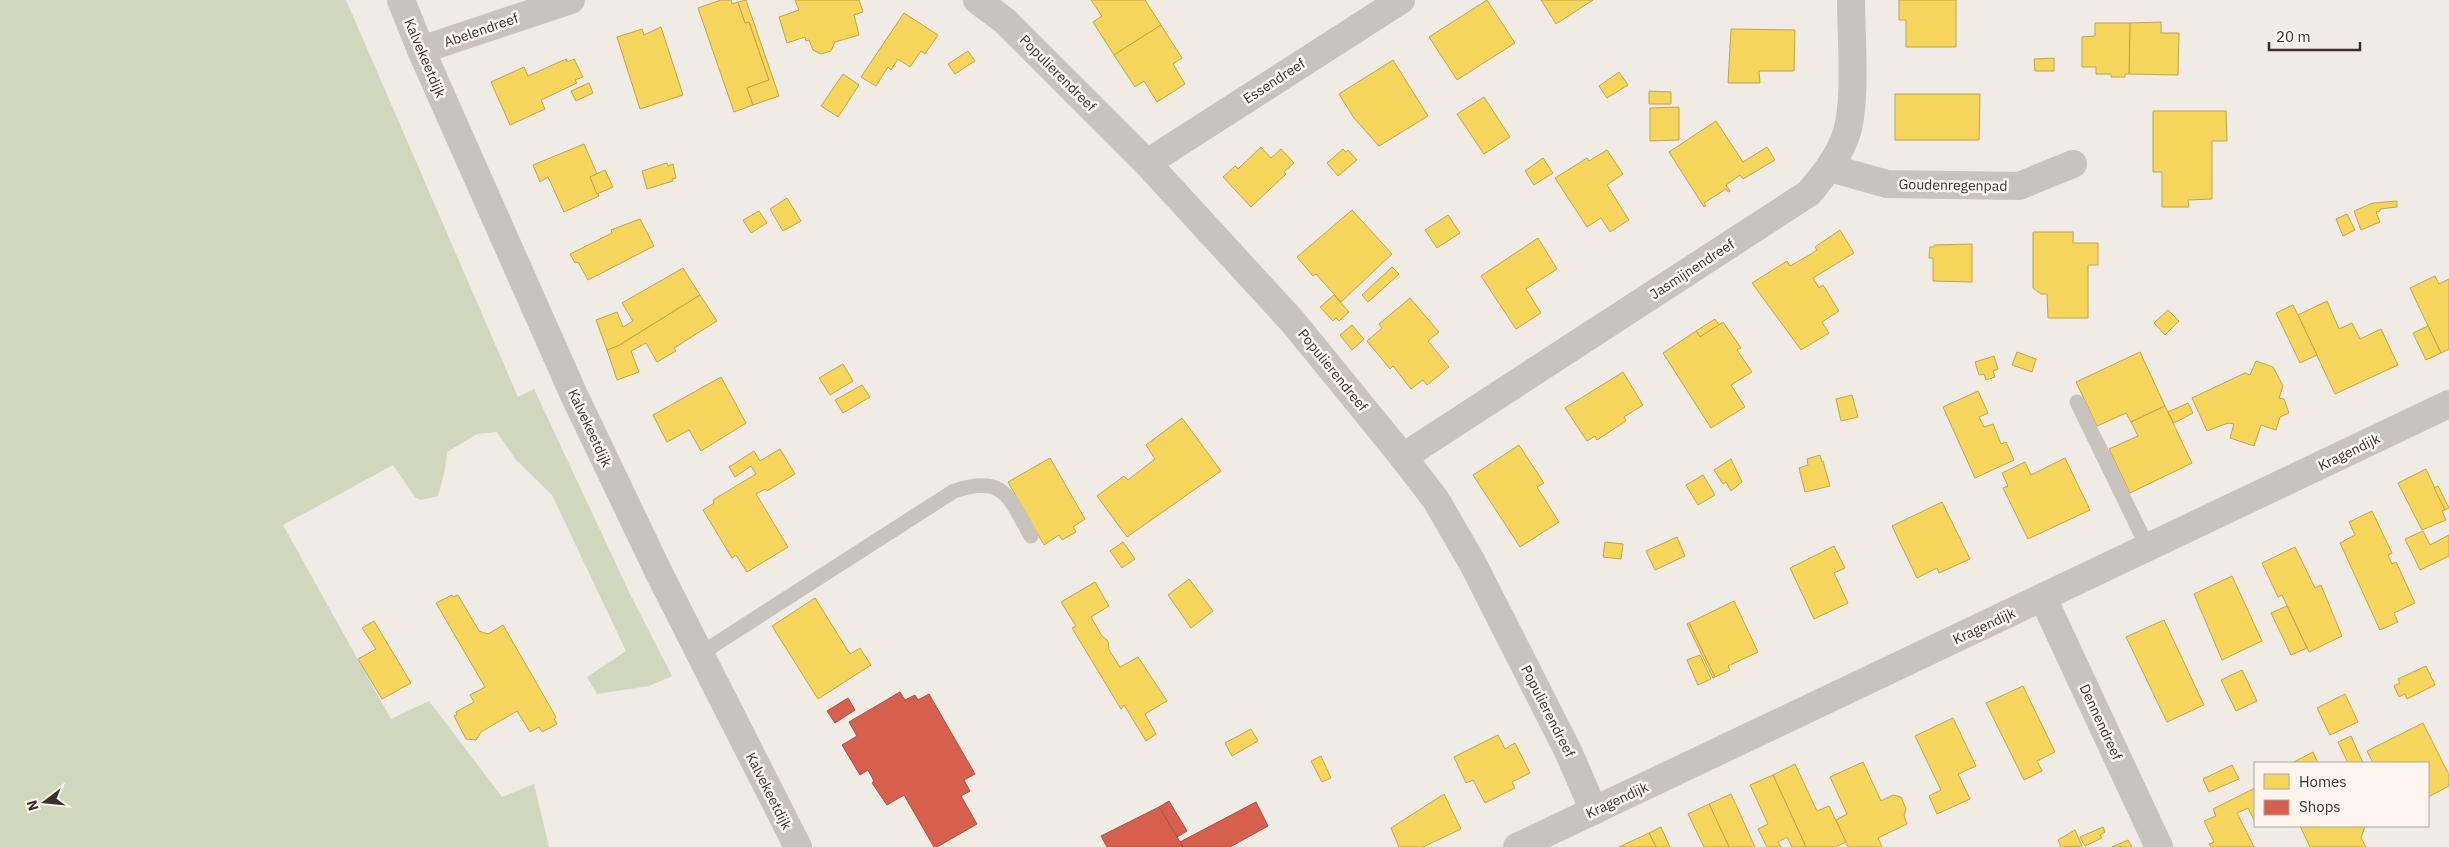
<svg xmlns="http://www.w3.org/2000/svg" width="2449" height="847" viewBox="0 0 2449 847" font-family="'IBM Plex Sans',sans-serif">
  <rect width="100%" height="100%" fill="#f0ebe5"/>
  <path fill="#d1d6bf" d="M 0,0 L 346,0 L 518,397 L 534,389 L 630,594 L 672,676 L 649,686 L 597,694 L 587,677 L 626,651 L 552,495 L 516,460 L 497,432 L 477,434 L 447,452 L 445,470 L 438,496 L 421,500 L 415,497 L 393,465 L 283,525 L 391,719 L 429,701 L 502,797 L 534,784 L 549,847 L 0,847 Z"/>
  <g fill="#f6d55c" stroke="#bea44d">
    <path d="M 721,0 L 731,0 L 732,4 L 738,2 L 745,23 L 749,22 L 769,80 L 747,88 L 753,105 L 734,112 L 698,8 Z"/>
    <path d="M 746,0 L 779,96 L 753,105 L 747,88 L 769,80 L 749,22 L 745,23 L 738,2 Z"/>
    <path d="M 795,0 L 859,0 L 863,12 L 854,15 L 859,35 L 835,42 L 831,51 L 821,54 L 813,50 L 809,40 L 806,41 L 805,37 L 787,43 L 779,17 L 799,10 Z"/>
    <path d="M 1091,0 L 1145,0 L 1161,25 L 1114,55 L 1093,22 L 1102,16 Z"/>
    <path d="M 1487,0 L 1515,43 L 1457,80 L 1429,37 Z"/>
    <path d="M 1541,0 L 1593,0 L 1556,24 Z"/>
    <path d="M 1899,0 L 1956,0 L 1956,47 L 1906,47 L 1906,20 L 1899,20 Z"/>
    <path d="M 904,13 L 938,35 L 925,54 L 921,51 L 910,67 L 898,59 L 891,70 L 888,67 L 876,86 L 861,77 Z"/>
    <path d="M 2161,22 L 2161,33 L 2179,33 L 2178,75 L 2129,74 L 2130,23 Z"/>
    <path d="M 2095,23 L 2130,23 L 2129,74 L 2125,74 L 2125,77 L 2111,77 L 2111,74 L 2096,74 L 2096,67 L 2082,67 L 2082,37 L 2095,36 Z"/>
    <path d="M 1161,25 L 1182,58 L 1173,64 L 1185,84 L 1157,102 L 1144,81 L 1135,87 L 1114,55 Z"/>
    <path d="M 661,27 L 683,95 L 640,109 L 617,37 L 642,29 L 644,35 Z"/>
    <path d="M 1731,29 L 1795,30 L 1794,71 L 1759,71 L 1760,83 L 1728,83 Z"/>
    <path d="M 968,51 L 975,61 L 955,74 L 948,64 Z"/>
    <path d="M 2054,58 L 2054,71 L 2035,71 L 2034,59 Z"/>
    <path d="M 566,59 L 567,62 L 574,59 L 583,77 L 575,80 L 577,83 L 541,100 L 545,109 L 510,125 L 491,82 L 524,67 L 528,76 Z"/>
    <path d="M 1393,60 L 1428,116 L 1379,146 L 1354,118 L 1339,94 Z"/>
    <path d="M 1619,72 L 1628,85 L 1607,98 L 1599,86 Z"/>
    <path d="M 843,74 L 859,85 L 838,117 L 821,106 Z"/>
    <path d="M 589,83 L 593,93 L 576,101 L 571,91 Z"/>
    <path d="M 1649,91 L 1671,92 L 1671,104 L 1649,104 Z"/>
    <path d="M 1895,94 L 1980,94 L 1979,140 L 1895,140 Z"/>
    <path d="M 1484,97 L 1510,137 L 1484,154 L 1457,114 Z"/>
    <path d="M 1679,107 L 1679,140 L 1650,141 L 1650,108 Z"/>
    <path d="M 2153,111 L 2226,111 L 2227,141 L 2212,141 L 2212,199 L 2188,200 L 2189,207 L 2162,207 L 2162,172 L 2153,172 Z"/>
    <path d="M 1716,121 L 1743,162 L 1767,147 L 1775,160 L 1743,179 L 1740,175 L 1726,185 L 1730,191 L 1728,192 L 1726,189 L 1704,203 L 1706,206 L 1704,207 L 1669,152 Z"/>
    <path d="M 584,144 L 597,174 L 590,177 L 599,196 L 564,212 L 548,177 L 540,182 L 533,165 Z"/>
    <path d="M 1261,147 L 1271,158 L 1281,149 L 1294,163 L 1284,172 L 1286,174 L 1251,207 L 1223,177 L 1235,166 L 1238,169 Z"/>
    <path d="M 1343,149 L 1346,152 L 1348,150 L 1357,160 L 1338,176 L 1327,163 Z"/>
    <path d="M 1607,150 L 1623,174 L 1607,185 L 1629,220 L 1610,232 L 1601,218 L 1587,227 L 1555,178 L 1587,158 L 1589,161 Z"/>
    <path d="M 1543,158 L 1553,173 L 1534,185 L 1525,171 Z"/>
    <path d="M 667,163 L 668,166 L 673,164 L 676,178 L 672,179 L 673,181 L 647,189 L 642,171 Z"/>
    <path d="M 605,170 L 613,187 L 597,194 L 590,177 Z"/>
    <path d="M 787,198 L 801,221 L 783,231 L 770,209 Z"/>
    <path d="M 2397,201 L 2397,207 L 2380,209 L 2380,211 L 2376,212 L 2380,222 L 2361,230 L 2354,211 L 2373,203 Z"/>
    <path d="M 1352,210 L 1392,254 L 1341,302 L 1316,274 L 1313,276 L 1297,257 Z"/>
    <path d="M 759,211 L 767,223 L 751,233 L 743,220 Z"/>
    <path d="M 2347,214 L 2355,230 L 2343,236 L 2336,219 Z"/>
    <path d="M 1448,215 L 1460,233 L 1437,248 L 1425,230 Z"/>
    <path d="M 640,219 L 654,246 L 588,280 L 578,262 L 575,263 L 570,254 L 612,233 L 611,230 Z"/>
    <path d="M 1840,230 L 1854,253 L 1813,278 L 1819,288 L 1823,285 L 1839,311 L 1822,322 L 1829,333 L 1801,350 L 1752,283 L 1787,261 L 1790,266 L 1813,253 L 1817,250 L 1815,247 Z"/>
    <path d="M 2033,232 L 2073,232 L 2073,243 L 2098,243 L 2098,265 L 2088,265 L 2088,318 L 2048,318 L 2047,294 L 2041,294 L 2033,288 Z"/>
    <path d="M 1538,238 L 1557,269 L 1526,289 L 1541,313 L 1516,329 L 1481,276 Z"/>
    <path d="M 1972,244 L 1972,282 L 1933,281 L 1933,258 L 1929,258 L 1930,247 L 1934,247 L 1934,245 Z"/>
    <path d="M 1392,267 L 1399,274 L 1368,302 L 1362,295 Z"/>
    <path d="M 683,268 L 700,295 L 618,346 L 607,350 L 596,320 L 617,312 L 623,327 L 633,321 L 622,303 Z"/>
    <path d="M 2435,276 L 2439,284 L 2449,279 L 2449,349 L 2441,353 L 2410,288 Z"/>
    <path d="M 700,295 L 717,321 L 674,348 L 676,351 L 657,362 L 646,343 L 631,351 L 639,372 L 617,380 L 607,350 L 618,346 Z"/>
    <path d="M 1334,295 L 1349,312 L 1339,321 L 1336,318 L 1333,321 L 1320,307 Z"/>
    <path d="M 1410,298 L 1439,332 L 1428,341 L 1449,367 L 1427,385 L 1423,380 L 1411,389 L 1393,366 L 1390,369 L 1367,341 L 1382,328 L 1379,324 Z"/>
    <path d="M 2327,301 L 2339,329 L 2352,323 L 2360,339 L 2381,329 L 2398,365 L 2335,394 L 2298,315 Z"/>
    <path d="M 2293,305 L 2317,355 L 2300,363 L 2276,313 Z"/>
    <path d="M 2168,310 L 2179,321 L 2165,335 L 2154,323 Z"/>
    <path d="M 1715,319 L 1719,325 L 1700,337 L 1696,331 Z"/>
    <path d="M 1723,322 L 1741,348 L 1737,350 L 1752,372 L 1731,385 L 1745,407 L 1711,428 L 1663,353 L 1696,331 L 1700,337 Z"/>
    <path d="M 1352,325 L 1364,339 L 1352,350 L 1340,335 Z"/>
    <path d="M 2428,326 L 2441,353 L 2426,360 L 2413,333 Z"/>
    <path d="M 2017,352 L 2036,359 L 2032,372 L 2012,365 Z"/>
    <path d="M 2140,352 L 2165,406 L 2131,422 L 2126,413 L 2097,426 L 2076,382 Z"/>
    <path d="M 1994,356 L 1998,369 L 1993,371 L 1995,377 L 1986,380 L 1984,374 L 1979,375 L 1975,362 Z"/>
    <path d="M 2256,361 L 2273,367 L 2283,386 L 2279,398 L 2284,399 L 2289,413 L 2280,417 L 2276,430 L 2261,425 L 2254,446 L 2230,438 L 2234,424 L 2228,423 L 2207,431 L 2192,398 L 2245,373 L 2250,375 Z"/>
    <path d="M 843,364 L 853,381 L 830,395 L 819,378 Z"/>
    <path d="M 1623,372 L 1643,405 L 1624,417 L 1626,421 L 1597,440 L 1595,436 L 1587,441 L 1565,408 Z"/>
    <path d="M 721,377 L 746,423 L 701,451 L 689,430 L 667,442 L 653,415 Z"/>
    <path d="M 862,385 L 870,397 L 843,413 L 835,400 Z"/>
    <path d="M 1978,391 L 1988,413 L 1979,417 L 1984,427 L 1993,424 L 2001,444 L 2006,442 L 2014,460 L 1975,478 L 1943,407 Z"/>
    <path d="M 1852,395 L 1858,417 L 1841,421 L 1836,399 Z"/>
    <path d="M 2188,403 L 2193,413 L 2174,423 L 2168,412 Z"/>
    <path d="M 2165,406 L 2192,463 L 2130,493 L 2109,449 L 2138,436 L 2131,422 Z"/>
    <path d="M 1182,418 L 1221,471 L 1127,537 L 1097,496 L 1124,476 L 1128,480 L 1155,459 L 1146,445 Z"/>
    <path d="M 1519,445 L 1544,483 L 1537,487 L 1559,522 L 1520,547 L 1473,475 Z"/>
    <path d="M 780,449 L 795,474 L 767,491 L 765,489 L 756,494 L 788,547 L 747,572 L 736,555 L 732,558 L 703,510 L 714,503 L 713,500 L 756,474 L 751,466 L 735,477 L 729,467 L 754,451 L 760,461 Z"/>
    <path d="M 1820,455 L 1822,462 L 1823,461 L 1830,486 L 1805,492 L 1799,468 L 1808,465 L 1807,459 Z"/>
    <path d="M 1050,458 L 1085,519 L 1073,527 L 1076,532 L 1062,540 L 1059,535 L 1044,545 L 1008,482 Z"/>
    <path d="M 2065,458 L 2090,510 L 2028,539 L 2003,488 L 2008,486 L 2002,473 L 2025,462 L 2031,475 Z"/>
    <path d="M 1731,459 L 1742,482 L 1731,491 L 1726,482 L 1723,484 L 1714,470 Z"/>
    <path d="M 2426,469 L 2445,510 L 2442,511 L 2446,520 L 2422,530 L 2398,483 Z"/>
    <path d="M 1703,475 L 1715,495 L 1698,505 L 1686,485 Z"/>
    <path d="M 2438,486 L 2449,508 L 2445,510 L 2434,488 Z"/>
    <path d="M 1942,502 L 1970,559 L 1939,573 L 1937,568 L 1917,578 L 1892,526 Z"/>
    <path d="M 2372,511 L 2392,553 L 2388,555 L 2392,564 L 2396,562 L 2415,603 L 2394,613 L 2398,622 L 2380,630 L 2340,543 L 2355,535 L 2349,522 Z"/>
    <path d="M 2423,531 L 2430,545 L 2449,535 L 2449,556 L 2420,570 L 2405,539 Z"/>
    <path d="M 1677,537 L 1685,556 L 1655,570 L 1646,551 Z"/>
    <path d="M 1123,542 L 1135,559 L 1122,568 L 1110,551 Z"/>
    <path d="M 1605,542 L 1623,544 L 1621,559 L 1603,557 Z"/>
    <path d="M 1834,546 L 1845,568 L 1834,573 L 1848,603 L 1814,619 L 1790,568 Z"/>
    <path d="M 2295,547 L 2315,588 L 2321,585 L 2342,636 L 2309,652 L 2282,595 L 2278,597 L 2262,563 Z"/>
    <path d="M 2232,576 L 2262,641 L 2222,660 L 2194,594 Z"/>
    <path d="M 1189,579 L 1213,611 L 1191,628 L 1168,595 Z"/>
    <path d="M 1095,582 L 1109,606 L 1091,617 L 1102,636 L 1108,641 L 1109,650 L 1120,667 L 1138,657 L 1167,701 L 1145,714 L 1156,734 L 1146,741 L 1124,705 L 1121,709 L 1072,628 L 1076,626 L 1061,602 Z"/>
    <path d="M 452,595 L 453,597 L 458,595 L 479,631 L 488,634 L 503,625 L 556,717 L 554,719 L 557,724 L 542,732 L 539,727 L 530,732 L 517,711 L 481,732 L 476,740 L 466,739 L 454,716 L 457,715 L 456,712 L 474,702 L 470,695 L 485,687 L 436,603 Z"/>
    <path d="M 815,598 L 850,654 L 860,648 L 871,665 L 818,699 L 772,626 Z"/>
    <path d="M 1734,601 L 1758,652 L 1728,666 L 1730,670 L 1715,677 L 1689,623 Z"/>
    <path d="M 2287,606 L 2307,648 L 2291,655 L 2271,613 Z"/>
    <path d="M 2164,620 L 2204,705 L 2167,722 L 2126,637 Z"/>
    <path d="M 374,621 L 411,683 L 382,699 L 358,659 L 376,649 L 362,628 Z"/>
    <path d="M 1689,623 L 1715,677 L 1713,678 L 1687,624 Z"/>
    <path d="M 1700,655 L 1711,679 L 1698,685 L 1687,660 Z"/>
    <path d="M 2426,666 L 2435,685 L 2407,699 L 2405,694 L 2399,697 L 2394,686 L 2400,683 L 2398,679 Z"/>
    <path d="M 2242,670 L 2257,701 L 2236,711 L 2221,680 Z"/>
    <path d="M 2023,686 L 2055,752 L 2037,761 L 2042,771 L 2024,780 L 1986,703 Z"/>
    <path d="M 2345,694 L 2358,722 L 2330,735 L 2317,708 Z"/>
    <path d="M 1953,718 L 1976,766 L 1958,774 L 1970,799 L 1937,814 L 1929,796 L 1941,790 L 1915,736 Z"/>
    <path d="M 2423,723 L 2449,775 L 2449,786 L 2428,797 L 2428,763 L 2373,763 L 2367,751 Z"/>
    <path d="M 1251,729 L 1258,741 L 1232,756 L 1225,743 Z"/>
    <path d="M 1498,735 L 1505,749 L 1515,743 L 1530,773 L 1512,782 L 1515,788 L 1485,803 L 1473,780 L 1466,783 L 1454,757 Z"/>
    <path d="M 2351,736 L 2363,763 L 2348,763 L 2338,742 Z"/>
    <path d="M 2313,752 L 2318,763 L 2295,763 L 2294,762 Z"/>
    <path d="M 1321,756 L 1331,778 L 1322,782 L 1311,761 Z"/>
    <path d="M 1863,762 L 1881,801 L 1893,795 L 1901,797 L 1906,809 L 1904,816 L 1907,824 L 1878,838 L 1882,847 L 1848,847 L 1836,820 L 1847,814 L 1830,777 Z"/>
    <path d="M 1795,764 L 1817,811 L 1829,806 L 1846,842 L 1835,847 L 1806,847 L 1773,775 Z"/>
    <path d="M 2232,765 L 2239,779 L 2209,792 L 2203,779 Z"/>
    <path d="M 1773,775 L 1806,847 L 1792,847 L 1787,837 L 1778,842 L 1781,847 L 1767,847 L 1758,829 L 1768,824 L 1750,785 Z"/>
    <path d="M 2255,788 L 2255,822 L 2248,808 L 2237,813 L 2254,847 L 2211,847 L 2209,844 L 2214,842 L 2204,821 L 2216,816 L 2213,809 Z"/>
    <path d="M 1444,794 L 1461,829 L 1423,847 L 1399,847 L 1391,828 Z"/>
    <path d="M 1731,794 L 1755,847 L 1729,847 L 1709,804 Z"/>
    <path d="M 1709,804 L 1729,847 L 1704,847 L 1688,814 Z"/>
    <path d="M 2300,826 L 2365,826 L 2361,838 L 2366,847 L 2310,847 Z"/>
    <path d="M 1661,827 L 1670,847 L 1656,847 L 1649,833 Z"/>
    <path d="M 2103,827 L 2105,832 L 2100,835 L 2102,838 L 2085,846 L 2080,837 Z"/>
    <path d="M 2075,830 L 2082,846 L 2061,847 L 2058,840 Z"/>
    <path d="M 1649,833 L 1656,847 L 1619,847 Z"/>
    <path d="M 2128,840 L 2132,847 L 2112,847 Z"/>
  </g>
  <g fill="#d6604d" stroke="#a85243">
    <path d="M 900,692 L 905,700 L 915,695 L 918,700 L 929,694 L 975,774 L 964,780 L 970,791 L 961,796 L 977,824 L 937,847 L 934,847 L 904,795 L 887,805 L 872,783 L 874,781 L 868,770 L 860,775 L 842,745 L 857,736 L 849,722 Z"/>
    <path d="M 848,698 L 855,710 L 835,723 L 827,711 Z"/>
    <path d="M 1169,801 L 1187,831 L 1177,837 L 1159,807 Z"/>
    <path d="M 1256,802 L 1268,826 L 1230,847 L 1183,847 L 1180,842 Z"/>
    <path d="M 1159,807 L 1183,847 L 1107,847 L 1101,836 Z"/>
  </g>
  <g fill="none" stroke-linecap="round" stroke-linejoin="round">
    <g stroke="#c9c3be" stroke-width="15">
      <path d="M 2077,402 L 2148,548"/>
      <path d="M 700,654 L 954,491 C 1005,474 1009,498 1031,536"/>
    </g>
    <g stroke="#c9c3be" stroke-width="28">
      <path d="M 401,0 L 421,50 L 574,395 L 659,573 L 798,847"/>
      <path d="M 977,0 L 1005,21 L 1147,163 L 1293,322 L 1403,457 L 1436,500 L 1473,564 L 1568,751 L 1594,811"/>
      <path d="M 421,50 L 571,0"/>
      <path d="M 1147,163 L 1401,0"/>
      <path d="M 1830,168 L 1887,184 L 2019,186 L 2073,164"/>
      <path d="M 1403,457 L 1809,193 C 1824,175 1838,158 1846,135 C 1857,102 1851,36 1851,0"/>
      <path d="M 2043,598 L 2159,847"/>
      <path d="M 1517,847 L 2449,404"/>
    </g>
  </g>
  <g text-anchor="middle" stroke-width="5" stroke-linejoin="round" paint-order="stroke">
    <g font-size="14" fill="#3b302b" stroke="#fbf5ee">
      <text transform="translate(481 30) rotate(-19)" y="5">Abelendreef</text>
      <text transform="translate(425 58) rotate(67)" y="5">Kalvekeetdijk</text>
      <text transform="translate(1058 73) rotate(45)" y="5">Populierendreef</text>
      <text transform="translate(1274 81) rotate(-33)" y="5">Essendreef</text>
      <text transform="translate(1953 185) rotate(1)" y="5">Goudenregenpad</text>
      <text transform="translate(1692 269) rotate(-33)" y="5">Jasmijnendreef</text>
      <text transform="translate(1333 370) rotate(51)" y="5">Populierendreef</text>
      <text transform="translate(590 428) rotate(65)" y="5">Kalvekeetdijk</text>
      <text transform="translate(2349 452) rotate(-26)" y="5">Kragendijk</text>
      <text transform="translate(1984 626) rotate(-25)" y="5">Kragendijk</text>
      <text transform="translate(1548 711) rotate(63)" y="5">Populierendreef</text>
      <text transform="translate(2101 722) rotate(65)" y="5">Dennendreef</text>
      <text transform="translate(769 791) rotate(63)" y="5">Kalvekeetdijk</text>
      <text transform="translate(1617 800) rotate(-25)" y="5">Kragendijk</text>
    </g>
  </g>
  <rect x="2254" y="762" width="175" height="65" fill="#fbf5ee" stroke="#aea6a0"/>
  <rect x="2264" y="774" width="25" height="15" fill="#f6d55c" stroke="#aea6a0"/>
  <text x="2299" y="787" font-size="15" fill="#3b302b">Homes</text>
  <rect x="2264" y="800" width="25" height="15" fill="#d6604d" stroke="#aea6a0"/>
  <text x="2299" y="812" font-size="15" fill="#3b302b">Shops</text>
  <g transform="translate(45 802) rotate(254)" stroke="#fbf5ee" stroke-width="4" paint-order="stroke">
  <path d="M0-4L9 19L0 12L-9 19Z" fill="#3b302b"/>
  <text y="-8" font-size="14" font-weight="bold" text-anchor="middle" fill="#3b302b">N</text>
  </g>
  <path d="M2269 42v8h91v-8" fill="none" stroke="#3b302b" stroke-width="2.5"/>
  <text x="2276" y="42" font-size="15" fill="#3b302b" stroke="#fbf5ee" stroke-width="4" paint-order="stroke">20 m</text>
</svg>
